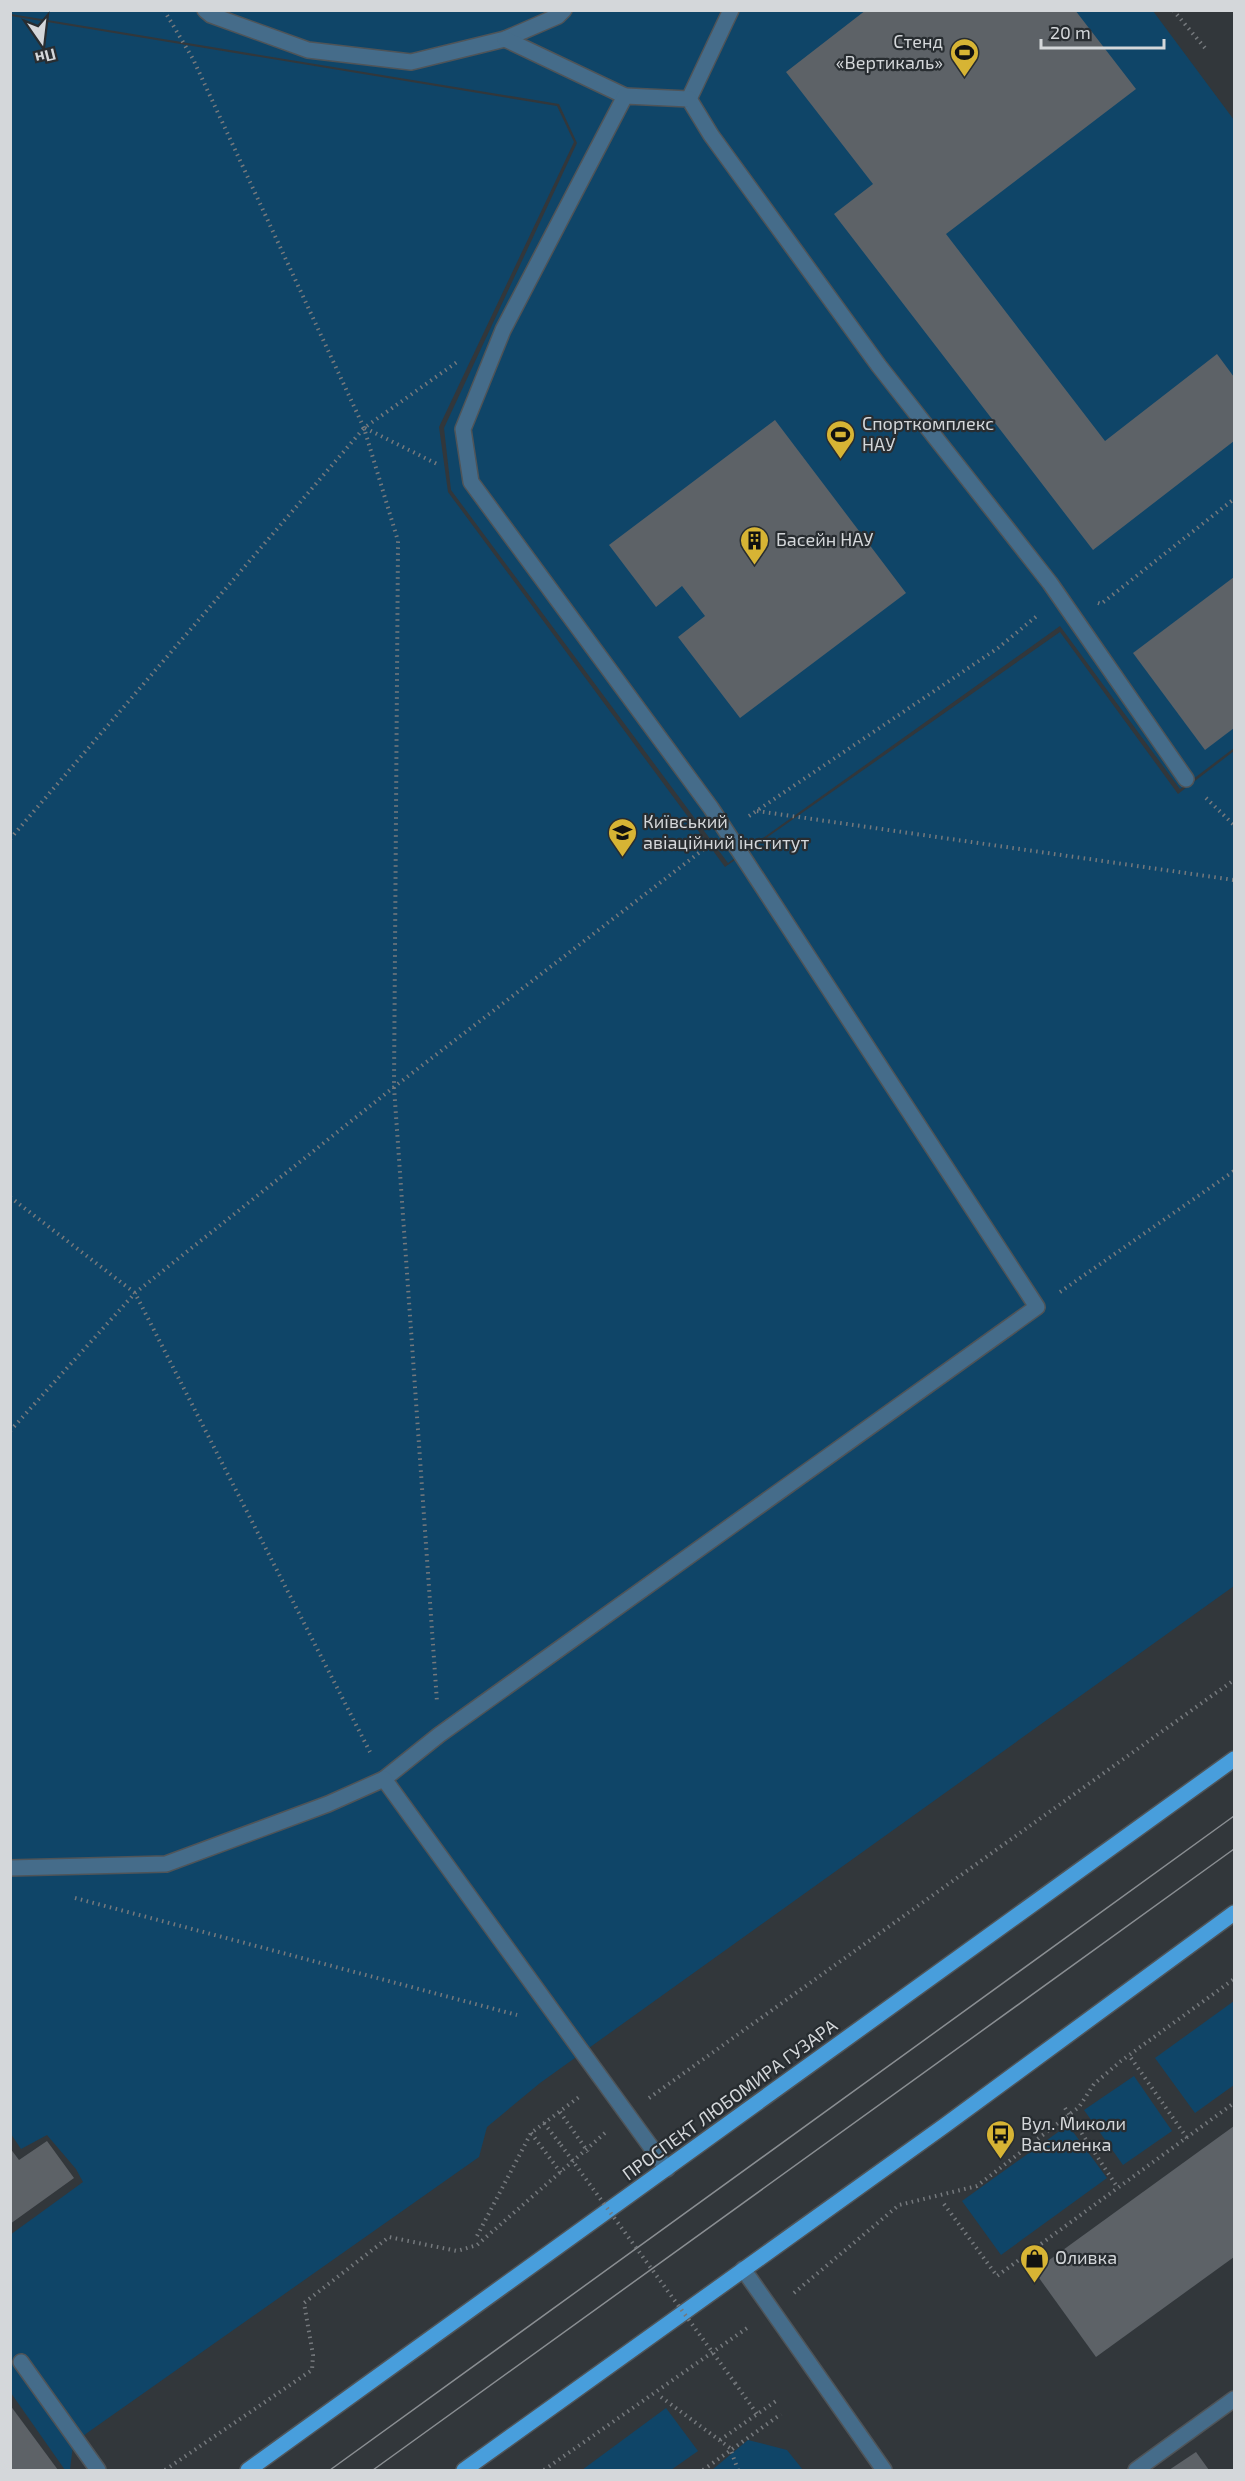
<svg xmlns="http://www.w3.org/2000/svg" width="1245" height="2481" viewBox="0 0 1245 2481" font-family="'Exo 2',sans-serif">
  <rect width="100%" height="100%" fill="#32373b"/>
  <g fill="#0f4568">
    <path d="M 10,11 L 1153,11 L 1234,120 L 1234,748 L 1180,789 L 1060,626 L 728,863 L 451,490 L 444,428 L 577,143 L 559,104 L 11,14 Z"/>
    <path d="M 11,16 L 557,106 L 574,142 L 439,427 L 448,492 L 725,867 L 1060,632 L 1178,794 L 1234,751 L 1234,1586 L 540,2083 L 487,2127 L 479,2157 L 87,2433 L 73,2445 L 70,2470 L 65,2470 L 11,2393 L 10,2235 L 83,2182 L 76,2169 L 47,2135 L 21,2149 L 11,2134 Z"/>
    <path d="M 1234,2001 L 1234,2085 L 1195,2113 L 1155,2058 Z"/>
    <path d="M 1134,2076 L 1172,2131 L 1123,2165 L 1084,2110 Z"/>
    <path d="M 1068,2125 L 1107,2178 L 1001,2255 L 962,2201 Z"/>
    <path d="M 666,2408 L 698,2451 L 671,2470 L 582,2470 Z"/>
    <path d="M 748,2440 L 787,2450 L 803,2470 L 712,2470 Z"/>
  </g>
  <g fill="#5d6267">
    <path d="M 866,10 L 1075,10 L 1136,89 L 946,234 L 1105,441 L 1217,354 L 1234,377 L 1234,441 L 1093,550 L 834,214 L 873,184 L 786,72 Z"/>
    <path d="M 775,420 L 906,593 L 740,718 L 678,637 L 705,616 L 682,586 L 656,607 L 609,545 Z"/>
    <path d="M 1234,577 L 1234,728 L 1205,750 L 1133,653 Z"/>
    <path d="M 1234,2126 L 1234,2257 L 1096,2357 L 1034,2271 Z"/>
    <path d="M 47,2141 L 74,2178 L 10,2224 L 10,2148 L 19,2160 Z"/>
    <path d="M 10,2405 L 58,2470 L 10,2470 Z"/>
    <path d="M 1196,2452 L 1209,2470 L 1169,2470 Z"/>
  </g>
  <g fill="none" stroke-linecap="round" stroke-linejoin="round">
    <defs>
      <g id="minor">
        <path d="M 205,10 L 211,15 L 308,50 L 411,62 L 505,39 L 558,16 L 564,10"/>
        <path d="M 505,39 L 625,96"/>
        <path d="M 689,99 L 731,10"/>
        <path d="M 384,1779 L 439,1735 L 1037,1307 L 711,808 L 471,482 L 463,429 L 503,330 L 625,96 L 689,99 L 711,135 L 879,366 L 1050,583 L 1186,779"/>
        <path d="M 10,1868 L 166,1864 L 328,1804 L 384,1779 L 667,2169"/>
        <path d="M 743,2269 L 884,2470"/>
        <path d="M 21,2362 L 98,2470"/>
        <path d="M 1136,2470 L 1234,2399"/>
      </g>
      <g id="major">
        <path d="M 248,2470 L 1234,1759"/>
        <path d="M 464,2470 L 944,2126 L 1234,1913"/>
      </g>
    </defs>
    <use href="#minor" stroke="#4f5458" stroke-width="18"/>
    <use href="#major" stroke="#4f5458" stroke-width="18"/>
    <g stroke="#75797d" stroke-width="4" stroke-dasharray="1.5 4.5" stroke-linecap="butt">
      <path d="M 164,10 L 193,59 L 364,428 L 398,541 L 394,1087 L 437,1702"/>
      <path d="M 1173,10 L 1205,48"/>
      <path d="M 365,428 L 439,465"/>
      <path d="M 1098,603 L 1101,604 L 1234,499"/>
      <path d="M 1206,798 L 1234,825"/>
      <path d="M 757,811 L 1234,880"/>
      <path d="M 749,816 L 998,648 L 1038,615"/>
      <path d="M 10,839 L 364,428 L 457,362"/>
      <path d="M 10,1197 L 135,1293 L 370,1752"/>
      <path d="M 1060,1292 L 1234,1171"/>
      <path d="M 10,1431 L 135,1293 L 394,1087 L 704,849"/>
      <path d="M 75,1898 L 517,2015"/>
      <path d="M 1131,2058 L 1187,2138"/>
      <path d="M 649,2098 L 1234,1680"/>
      <path d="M 1065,2108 L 1118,2188"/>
      <path d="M 560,2112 L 588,2152"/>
      <path d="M 544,2123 L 561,2145"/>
      <path d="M 531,2133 L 561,2173"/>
      <path d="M 944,2204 L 997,2276 L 1234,2103"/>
      <path d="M 477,2236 L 531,2133 L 579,2097"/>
      <path d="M 794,2293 L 899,2205 L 977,2186 L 1079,2107 L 1094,2084 L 1121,2061 L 1234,1979"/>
      <path d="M 735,2383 L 757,2414"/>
      <path d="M 661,2397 L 730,2448 L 738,2470"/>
      <path d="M 720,2440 L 776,2401"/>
      <path d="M 165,2470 L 312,2370 L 313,2355 L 304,2303 L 389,2237 L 457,2251 L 477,2245 L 605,2133"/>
      <path d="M 544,2470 L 750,2326"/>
      <path d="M 703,2470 L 781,2414"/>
    </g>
    <use href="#minor" stroke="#456c8a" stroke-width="15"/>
    <use href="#major" stroke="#489edc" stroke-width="15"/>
    <g stroke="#8a8e92" stroke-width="1.5">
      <path d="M 330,2470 L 1234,1816"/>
      <path d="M 373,2470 L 1234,1849"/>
    </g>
    <path stroke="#75797d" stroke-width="4" stroke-dasharray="1.5 4.5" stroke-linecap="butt" d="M 561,2145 L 735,2383"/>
  </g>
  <defs>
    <symbol id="stadium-pin" viewBox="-11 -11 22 30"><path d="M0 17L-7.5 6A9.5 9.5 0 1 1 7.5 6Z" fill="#d7b434" stroke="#282d31"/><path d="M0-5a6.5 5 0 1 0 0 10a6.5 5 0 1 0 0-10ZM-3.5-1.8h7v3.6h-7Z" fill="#111"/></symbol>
    <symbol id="building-pin" viewBox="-11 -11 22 30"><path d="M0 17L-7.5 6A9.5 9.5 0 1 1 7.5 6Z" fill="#d7b434" stroke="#282d31"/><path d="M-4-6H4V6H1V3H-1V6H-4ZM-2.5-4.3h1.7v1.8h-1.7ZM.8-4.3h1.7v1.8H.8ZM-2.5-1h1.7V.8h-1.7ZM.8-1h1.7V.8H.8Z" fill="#111"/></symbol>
    <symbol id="university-pin" viewBox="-11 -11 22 30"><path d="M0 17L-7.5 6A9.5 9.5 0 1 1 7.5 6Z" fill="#d7b434" stroke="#282d31"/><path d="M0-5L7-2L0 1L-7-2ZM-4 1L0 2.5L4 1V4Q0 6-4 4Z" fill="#111"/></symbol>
    <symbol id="bus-pin" viewBox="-11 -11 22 30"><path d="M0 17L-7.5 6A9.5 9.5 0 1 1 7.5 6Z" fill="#d7b434" stroke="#282d31"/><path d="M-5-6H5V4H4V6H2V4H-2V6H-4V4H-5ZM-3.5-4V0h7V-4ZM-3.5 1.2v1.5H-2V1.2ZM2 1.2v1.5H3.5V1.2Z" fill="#111"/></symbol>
    <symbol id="shop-pin" viewBox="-11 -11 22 30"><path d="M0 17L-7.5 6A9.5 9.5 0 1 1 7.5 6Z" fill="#d7b434" stroke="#282d31"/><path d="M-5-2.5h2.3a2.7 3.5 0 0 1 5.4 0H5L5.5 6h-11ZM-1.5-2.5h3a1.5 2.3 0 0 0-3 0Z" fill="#111"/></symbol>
  </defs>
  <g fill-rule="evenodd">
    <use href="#stadium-pin" x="948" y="36" width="33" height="45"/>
    <use href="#stadium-pin" x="824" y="418" width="33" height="45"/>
    <use href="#building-pin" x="738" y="524" width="33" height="45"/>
    <use href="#university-pin" x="606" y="816" width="33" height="45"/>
    <use href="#bus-pin" x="984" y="2118" width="33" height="45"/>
    <use href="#shop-pin" x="1018" y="2242" width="33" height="45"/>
  </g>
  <g text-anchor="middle" stroke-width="4.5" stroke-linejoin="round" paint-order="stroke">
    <g font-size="18" fill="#d4d7da" stroke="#282d31" text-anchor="start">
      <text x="943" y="48" text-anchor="end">Стенд<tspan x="943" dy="21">«Вертикаль»</tspan></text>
      <text x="862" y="430">Спорткомплекс<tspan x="862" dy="21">НАУ</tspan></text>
      <text x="776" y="546">Басейн НАУ</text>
      <text x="643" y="828">Київський<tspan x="643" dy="21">авіаційний інститут</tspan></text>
      <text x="1021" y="2130">Вул. Миколи<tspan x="1021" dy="21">Василенка</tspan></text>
      <text x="1055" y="2264">Оливка</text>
    </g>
    <g font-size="18" fill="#d4d7da" stroke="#282d31">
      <text transform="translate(730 2100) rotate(-36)" y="6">ПРОСПЕКТ ЛЮБОМИРА ГУЗАРА</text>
    </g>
  </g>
  <rect width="1245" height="2481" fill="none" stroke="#d4d7da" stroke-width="24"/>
  <g transform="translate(42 42) rotate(166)" stroke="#282d31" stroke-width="4.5" paint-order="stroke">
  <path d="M0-4.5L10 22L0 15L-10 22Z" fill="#d4d7da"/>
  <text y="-9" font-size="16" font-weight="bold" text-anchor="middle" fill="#d4d7da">Пн</text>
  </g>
  <path d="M1041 39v9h123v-9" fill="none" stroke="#d4d7da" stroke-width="3"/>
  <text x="1050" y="39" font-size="18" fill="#d4d7da" stroke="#282d31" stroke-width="4.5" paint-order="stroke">20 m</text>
</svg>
